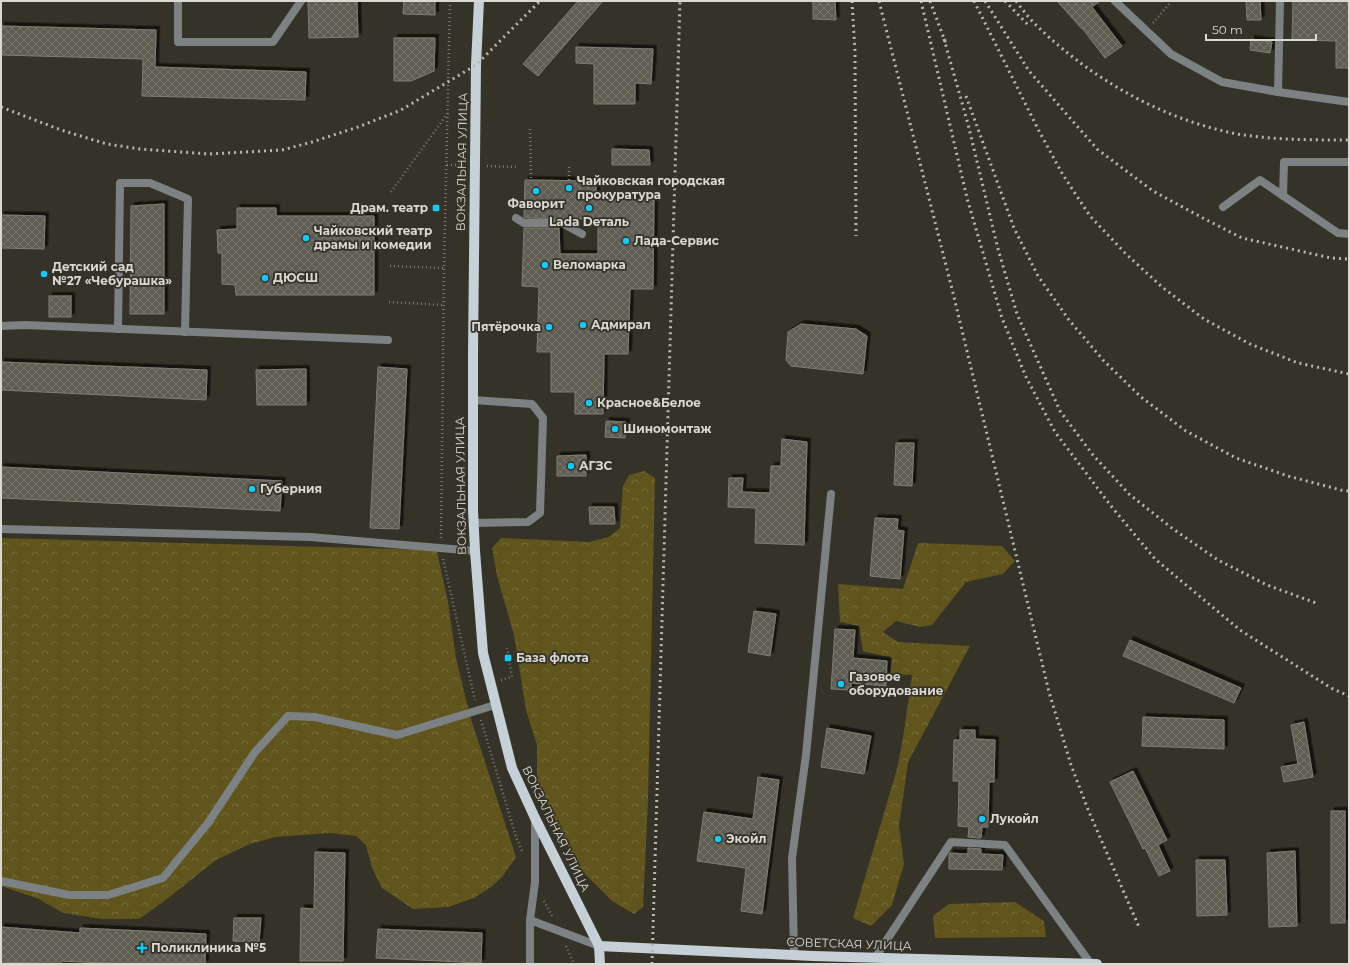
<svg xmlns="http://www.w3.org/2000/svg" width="1350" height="965" viewBox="0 0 1350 965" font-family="Montserrat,sans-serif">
  <defs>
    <pattern id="forest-crowns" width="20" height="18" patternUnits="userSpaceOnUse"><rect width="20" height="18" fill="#60551c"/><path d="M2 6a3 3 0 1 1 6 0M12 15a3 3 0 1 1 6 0" fill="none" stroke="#766d3c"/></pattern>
    <pattern id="building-cross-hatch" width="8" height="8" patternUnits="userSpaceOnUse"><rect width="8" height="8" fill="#5f5d51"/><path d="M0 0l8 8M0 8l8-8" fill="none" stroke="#757469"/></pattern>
    <filter id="shadow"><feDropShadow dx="3.5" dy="-3.5" stdDeviation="0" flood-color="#0009"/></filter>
  </defs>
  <rect width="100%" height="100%" fill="#353228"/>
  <g fill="url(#forest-crowns)">
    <path d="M 644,471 L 655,478 L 648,801 L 643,907 L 634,914 L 612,901 L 577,866 L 537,782 L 537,745 L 526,710 L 514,635 L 497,576 L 492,548 L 501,538 L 589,542 L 609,537 L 620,528 L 623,486 L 629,475 Z"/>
    <path d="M 1,538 L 432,550 L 437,552 L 448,602 L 456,658 L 470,716 L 516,857 L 502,877 L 491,887 L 474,898 L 448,907 L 413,909 L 382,888 L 372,868 L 366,845 L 356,836 L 330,833 L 275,837 L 250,844 L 216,860 L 167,899 L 139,919 L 102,919 L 63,913 L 39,899 L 1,886 Z"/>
    <path d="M 918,543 L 1002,546 L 1015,561 L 1003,574 L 966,582 L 932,625 L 920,627 L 896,621 L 883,632 L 898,642 L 970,646 L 908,762 L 899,826 L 904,864 L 892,905 L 871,926 L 853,918 L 897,769 L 903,738 L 912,675 L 890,674 L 892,658 L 863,651 L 859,626 L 840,622 L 838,584 L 903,589 Z"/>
    <path d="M 1015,902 L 1044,921 L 1046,937 L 935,938 L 933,916 L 949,904 Z"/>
  </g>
  <g fill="url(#building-cross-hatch)" stroke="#807e72" filter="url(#shadow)">
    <path d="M 308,1 L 357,1 L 358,37 L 309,38 Z"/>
    <path d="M 404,1 L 435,1 L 435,15 L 403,14 Z"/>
    <path d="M 578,1 L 603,1 L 538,76 L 523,64 Z"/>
    <path d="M 813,1 L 835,1 L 836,20 L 813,19 Z"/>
    <path d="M 1057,1 L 1100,1 L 1092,7 L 1122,46 L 1105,58 L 1082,28 L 1082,29 Z"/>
    <path d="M 1246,1 L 1260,1 L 1261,20 L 1247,20 Z"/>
    <path d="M 1293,1 L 1349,1 L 1349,68 L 1336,68 L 1336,41 L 1292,40 Z"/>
    <path d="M 1,26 L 156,30 L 155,67 L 306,72 L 305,100 L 142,96 L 143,59 L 1,55 Z"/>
    <path d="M 394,38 L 435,38 L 434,71 L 411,81 L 394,81 Z"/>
    <path d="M 1251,39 L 1272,42 L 1270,53 L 1250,50 Z"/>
    <path d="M 576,47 L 653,49 L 651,84 L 635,83 L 635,104 L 594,104 L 594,64 L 576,63 Z"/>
    <path d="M 612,149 L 649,150 L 650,165 L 612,165 Z"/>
    <path d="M 525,180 L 596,181 L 596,199 L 654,200 L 653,289 L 630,289 L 628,354 L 604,354 L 603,414 L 575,414 L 575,392 L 551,392 L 551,352 L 537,352 L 539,287 L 522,286 L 524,228 L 559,228 L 560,254 L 598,254 L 598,219 L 526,218 L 524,217 Z"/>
    <path d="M 164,204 L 164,314 L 130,314 L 131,206 Z"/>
    <path d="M 237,208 L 276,208 L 276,216 L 374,216 L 374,295 L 236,295 L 235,285 L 222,284 L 222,253 L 218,253 L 217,230 L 237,229 Z"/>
    <path d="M 1,215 L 45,216 L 44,249 L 1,248 Z"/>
    <rect x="49" y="296" width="22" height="21"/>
    <path d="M 801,324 L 856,329 L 867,336 L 863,374 L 791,366 L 786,360 L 788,332 Z"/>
    <path d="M 1,362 L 207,370 L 206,400 L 1,390 Z"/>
    <path d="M 378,367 L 407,369 L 399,529 L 370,528 Z"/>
    <path d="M 306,369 L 306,405 L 257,405 L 256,370 Z"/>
    <path d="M 606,421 L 626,422 L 625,438 L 605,437 Z"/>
    <path d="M 782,439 L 807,442 L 804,545 L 755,543 L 756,508 L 728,507 L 729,478 L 743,478 L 742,492 L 770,493 L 771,466 L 781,466 Z"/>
    <path d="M 896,443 L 914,443 L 912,486 L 894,485 Z"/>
    <path d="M 586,455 L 586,476 L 557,476 L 557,456 Z"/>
    <path d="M 1,467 L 282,481 L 280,511 L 1,498 Z"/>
    <path d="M 589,507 L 614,507 L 615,524 L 590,524 Z"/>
    <path d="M 875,518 L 898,519 L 897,530 L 904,531 L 900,579 L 870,576 Z"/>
    <path d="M 754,611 L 776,614 L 770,656 L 748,652 Z"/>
    <path d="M 835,629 L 855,630 L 853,658 L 887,661 L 886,686 L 851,683 L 851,690 L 831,689 Z"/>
    <path d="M 1130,640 L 1241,688 L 1234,703 L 1123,656 Z"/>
    <path d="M 1143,717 L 1224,720 L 1224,749 L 1142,746 Z"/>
    <path d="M 1304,722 L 1313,777 L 1284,782 L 1281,767 L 1298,764 L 1291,725 Z"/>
    <path d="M 827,728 L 871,736 L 864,774 L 821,767 Z"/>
    <path d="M 960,730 L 975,730 L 975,739 L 995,740 L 994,782 L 989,782 L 988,827 L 982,827 L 981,838 L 968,837 L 969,827 L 958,826 L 959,781 L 953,781 L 954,740 L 960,740 Z"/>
    <path d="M 1133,771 L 1167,840 L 1158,845 L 1170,871 L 1159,876 L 1145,848 L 1143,849 L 1110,782 Z"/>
    <path d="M 758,777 L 779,780 L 762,914 L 741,911 L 746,868 L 697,861 L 704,812 L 753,819 Z"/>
    <rect x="1331" y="811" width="14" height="112"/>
    <path d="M 968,848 L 981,849 L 981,854 L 1003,855 L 1002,870 L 949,869 L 949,855 L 950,853 L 968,854 Z"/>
    <path d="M 1295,851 L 1297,926 L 1269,927 L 1267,853 Z"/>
    <path d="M 315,852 L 345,853 L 343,961 L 300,961 L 301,908 L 314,909 Z"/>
    <path d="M 1196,860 L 1225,860 L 1227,915 L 1197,916 Z"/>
    <path d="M 234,918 L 261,918 L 259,942 L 233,941 Z"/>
    <path d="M 1,927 L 80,933 L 80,928 L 206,934 L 205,964 L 124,964 L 61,961 L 61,964 L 1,962 Z"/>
    <path d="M 378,929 L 482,933 L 481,963 L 376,958 Z"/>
  </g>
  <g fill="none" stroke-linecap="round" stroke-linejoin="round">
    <g stroke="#7c7a71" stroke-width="2.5" stroke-dasharray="1 3" stroke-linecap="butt">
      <path d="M 1153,23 L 1171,2"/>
      <path d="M 530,129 L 531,180"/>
      <path d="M 447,165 L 464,165"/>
      <path d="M 487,166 L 516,167"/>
      <path d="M 569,180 L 569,166"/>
      <path d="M 391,192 L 448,113"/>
      <path d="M 390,266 L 444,268"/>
      <path d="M 389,302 L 444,305"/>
      <path d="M 441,538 L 444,268 L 450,1"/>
      <path d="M 443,559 L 475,700"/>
      <path d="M 501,680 L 512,677 L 507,648"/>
      <path d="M 481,720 L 516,837 L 523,853"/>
      <path d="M 544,901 L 552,916"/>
      <path d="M 566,946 L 574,964"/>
    </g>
    <g stroke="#7c8284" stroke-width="8">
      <path d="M 178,1 L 178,42 L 273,42 L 301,1"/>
      <path d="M 1115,1 L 1171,54 L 1222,82 L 1278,92"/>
      <path d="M 1280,1 L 1278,92 L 1349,102"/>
      <path d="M 1283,196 L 1284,162 L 1349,162"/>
      <path d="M 1223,207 L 1260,180 L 1338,233 L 1349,234"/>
      <path d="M 516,218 L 524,223 L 562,223 L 582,234"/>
      <path d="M 1,326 L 25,325 L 388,340"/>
      <path d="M 118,329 L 120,183 L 150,183 L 188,199 L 185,332"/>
      <path d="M 473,400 L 532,404 L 543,418 L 540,513 L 528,522 L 474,523"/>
      <path d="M 1,529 L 310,537 L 475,551"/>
      <path d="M 1,881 L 69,895 L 108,895 L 163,878 L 208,823 L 255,752 L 288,716 L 315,717 L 397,735 L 495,705"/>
      <path d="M 530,920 L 599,946"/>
      <path d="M 794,955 L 792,858 L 806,755 L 831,494"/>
      <path d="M 875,958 L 951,842 L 1005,845 L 1091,964"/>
      <path d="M 530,964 L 530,920 L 535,882 L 535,819"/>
    </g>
    <g stroke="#c5d1d6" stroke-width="10">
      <path d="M 479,1 L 476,65 L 473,354 L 473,510 L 475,551 L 483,653 L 512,768 L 535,818 L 599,946 L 600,964"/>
      <path d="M 599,946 L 813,956 L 1097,964"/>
    </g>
    <g stroke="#bab9b1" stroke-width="3" stroke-dasharray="2 4" stroke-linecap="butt">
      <path d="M 852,1 L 855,51 L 856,236"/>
      <path d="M 879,1 L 953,293 L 1049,692 L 1071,765 L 1089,812 L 1139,927"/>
      <path d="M 921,1 L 967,198 L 1002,318 L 1026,377 L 1055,432 L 1111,506 L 1155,559 L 1240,630 L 1331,688 L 1349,696"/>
      <path d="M 930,1 L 946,44"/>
      <path d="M 974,1 L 1039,131 L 1063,175 L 1090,216 L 1125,253 L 1162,287 L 1204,319 L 1250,344 L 1298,363 L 1349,374"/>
      <path d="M 985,1 L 1029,71 L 1097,149 L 1153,191 L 1201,217 L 1242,238 L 1331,258 L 1349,259"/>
      <path d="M 1005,1 L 1030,27"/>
      <path d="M 1016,1 C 1022,9 1028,17 1035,24 C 1090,78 1161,119 1237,134 C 1274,140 1312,140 1349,140"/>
      <path d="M 944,39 L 968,124 L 998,249 L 1017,314 L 1060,411 L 1093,455 L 1129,494 L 1173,529 L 1218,560 L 1267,585 L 1316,603"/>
      <path d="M 966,96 L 1014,228 L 1038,276 L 1069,320 L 1103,360 L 1141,397 L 1186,431 L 1236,458 L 1288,476 L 1341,490 L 1349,491"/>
      <path d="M 1,107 L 61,130 L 107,144 L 140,149 L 209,154 L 282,150 L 312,142 L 358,127 L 401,110 L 476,65 L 540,1"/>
      <path d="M 652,964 L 680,1"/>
    </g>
  </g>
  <g fill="#0fcafa" stroke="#353228" stroke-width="1.5">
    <circle cx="569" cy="188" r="4"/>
    <circle cx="536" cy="191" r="4"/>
    <rect x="432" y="204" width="8" height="8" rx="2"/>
    <circle cx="589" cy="208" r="4"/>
    <circle cx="306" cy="238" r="4"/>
    <circle cx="626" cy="241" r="4"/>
    <circle cx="545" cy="265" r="4"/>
    <circle cx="44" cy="274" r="4"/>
    <circle cx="265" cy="278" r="4"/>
    <circle cx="583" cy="325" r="4"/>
    <circle cx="549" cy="327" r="4"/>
    <circle cx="589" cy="403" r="4"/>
    <circle cx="615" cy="429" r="4"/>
    <circle cx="571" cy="466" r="4"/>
    <circle cx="252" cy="489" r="4"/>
    <rect x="504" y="654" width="8" height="8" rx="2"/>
    <circle cx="841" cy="684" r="4"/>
    <circle cx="982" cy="819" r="4"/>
    <circle cx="718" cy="839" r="4"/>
    <path d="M140 942h4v4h4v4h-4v4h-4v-4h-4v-4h4z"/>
  </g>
  <g text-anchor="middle" stroke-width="3.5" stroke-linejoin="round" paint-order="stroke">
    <g font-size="12" fill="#d9d8d1" stroke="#353228">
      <text transform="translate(462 162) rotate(-89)" y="4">ВОКЗАЛЬНАЯ УЛИЦА</text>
      <text transform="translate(461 486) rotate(-91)" y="4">ВОКЗАЛЬНАЯ УЛИЦА</text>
      <text transform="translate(556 829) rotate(64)" y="4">ВОКЗАЛЬНАЯ УЛИЦА</text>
      <text transform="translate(849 944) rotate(2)" y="4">СОВЕТСКАЯ УЛИЦА</text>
    </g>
    <g font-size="12" font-weight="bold" fill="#d9d8d1" stroke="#353228" text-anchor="start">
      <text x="577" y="185">Чайковская городская<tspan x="577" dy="14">прокуратура</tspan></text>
      <text x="536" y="208" text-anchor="middle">Фаворит</text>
      <text x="428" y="212" text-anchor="end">Драм. театр</text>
      <text x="589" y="226" text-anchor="middle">Lada Dеталь</text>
      <text x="314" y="235">Чайковский театр<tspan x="314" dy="14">драмы и комедии</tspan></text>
      <text x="634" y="245">Лада-Сервис</text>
      <text x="553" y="269">Веломарка</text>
      <text x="52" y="271">Детский сад<tspan x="52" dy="14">№27 «Чебурашка»</tspan></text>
      <text x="273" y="282">ДЮСШ</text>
      <text x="591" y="329">Адмирал</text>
      <text x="541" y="331" text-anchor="end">Пятёрочка</text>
      <text x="597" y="407">Красное&amp;Белое</text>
      <text x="623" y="433">Шиномонтаж</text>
      <text x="579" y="470">АГЗС</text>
      <text x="260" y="493">Губерния</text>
      <text x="516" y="662">База флота</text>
      <text x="849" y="681">Газовое<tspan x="849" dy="14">оборудование</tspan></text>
      <text x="990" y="823">Лукойл</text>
      <text x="726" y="843">Экойл</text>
      <text x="151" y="952">Поликлиника №5</text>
    </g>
  </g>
  <rect width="1350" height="965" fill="none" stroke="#d9d8d1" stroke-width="4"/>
  <path d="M1206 34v6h110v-6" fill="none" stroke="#d9d8d1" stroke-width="2"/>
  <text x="1212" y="34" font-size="12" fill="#d9d8d1" stroke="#353228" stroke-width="3" paint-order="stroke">50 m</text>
</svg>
